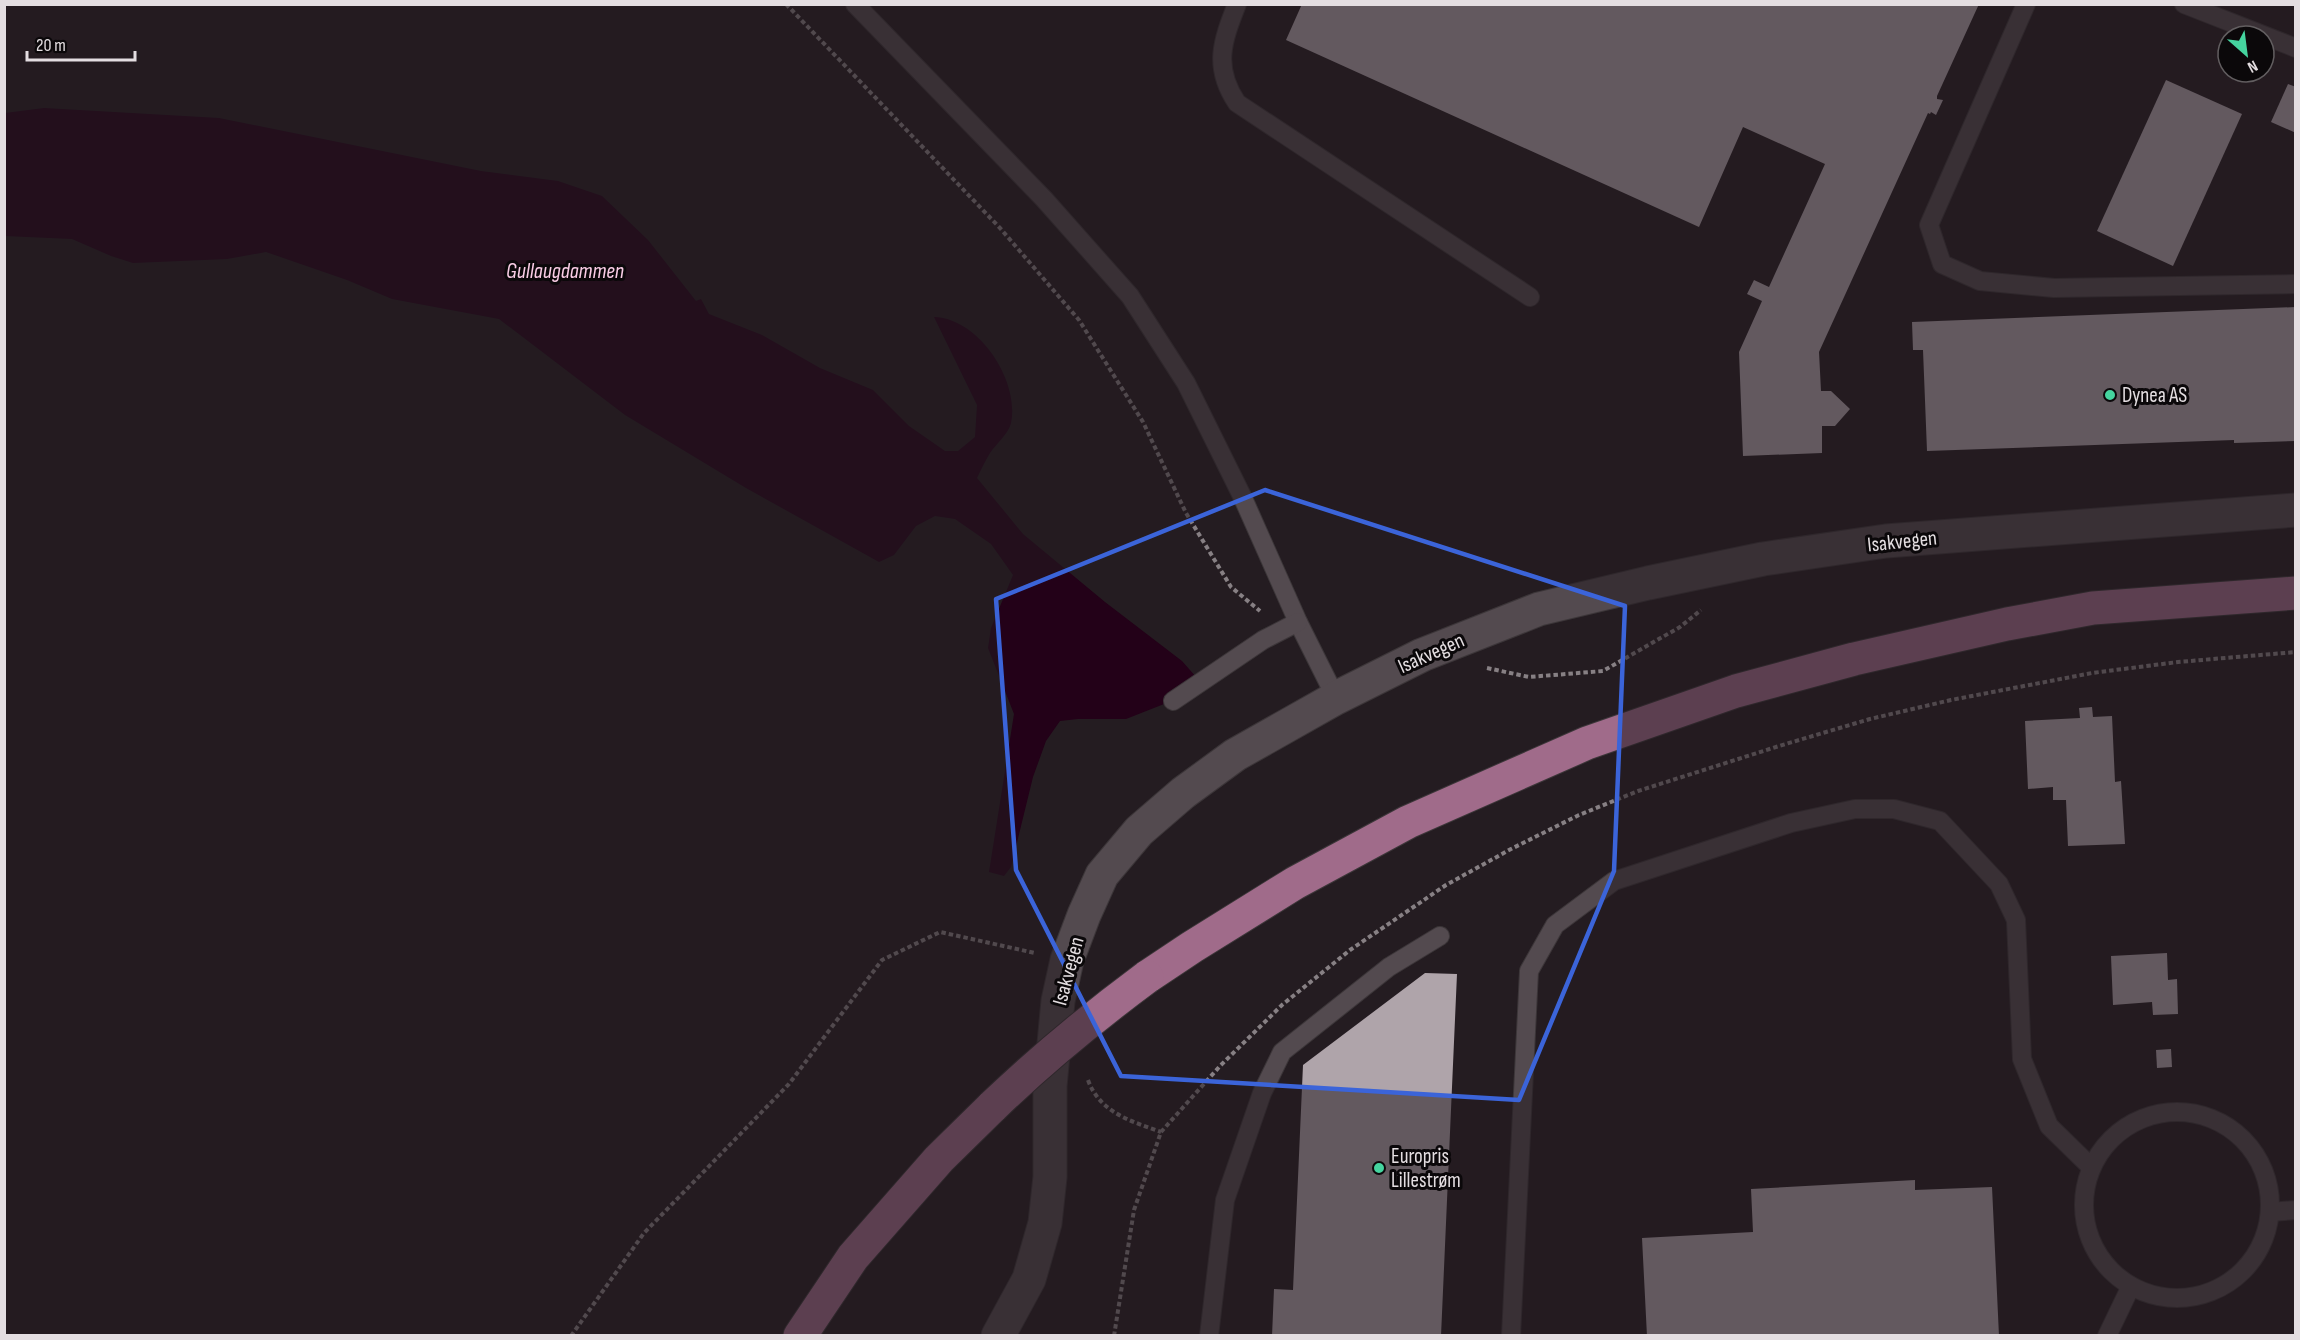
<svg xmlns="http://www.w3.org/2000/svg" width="2300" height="1340" viewBox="0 0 2300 1340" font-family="'Sofia Sans Condensed',sans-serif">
  <rect width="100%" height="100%" fill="#241c21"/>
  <path fill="#230118" d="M 44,108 L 219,118 L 481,171 L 558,181 L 602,196 L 648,240 L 696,301 L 701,299 L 709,314 L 762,335 L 820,368 L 873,390 L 909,426 L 945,451 L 958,451 L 975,437 L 977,405 L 934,317 C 978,318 1020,380 1011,423 C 1009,433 996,444 990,453 C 985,461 981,470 977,478 L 1023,534 L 1105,602 L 1182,661 L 1197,678 L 1192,693 L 1126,719 L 1078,719 L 1060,721 L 1046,741 L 1033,777 L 1011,867 L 1004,876 L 989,872 L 1014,714 L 988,648 L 991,628 L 1013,575 L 991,544 L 955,519 L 935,516 L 916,526 L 894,555 L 879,562 L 746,488 L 625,415 L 499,319 L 392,299 L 347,280 L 266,252 L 227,259 L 133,263 L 111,256 L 72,239 L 5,236 L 5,113 Z"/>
  <g fill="#afa4aa">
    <path d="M 1302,4 L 1979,4 L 1937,96 L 1937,99 L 1943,100 L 1936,115 L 1931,112 L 1930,114 L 1928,113 L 1819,352 L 1821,391 L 1831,391 L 1850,409 L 1835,426 L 1822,426 L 1822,453 L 1743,456 L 1739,352 L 1762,301 L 1747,294 L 1754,280 L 1769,287 L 1825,164 L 1743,127 L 1699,227 L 1286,40 Z"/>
    <path d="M 2166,80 L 2242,114 L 2173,266 L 2097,231 Z"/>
    <path d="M 2288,84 L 2296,87 L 2296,133 L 2271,122 Z"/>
    <path d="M 2296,307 L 2296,441 L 2234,443 L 2234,440 L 1927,451 L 1923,350 L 1913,350 L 1912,322 Z"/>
    <path d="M 2092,707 L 2093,717 L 2112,716 L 2115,782 L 2121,781 L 2125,844 L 2068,846 L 2066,800 L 2053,800 L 2053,787 L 2028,789 L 2025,721 L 2080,718 L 2079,708 Z"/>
    <path d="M 2167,953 L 2168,980 L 2177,979 L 2178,1014 L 2153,1015 L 2152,1002 L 2113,1005 L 2111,956 Z"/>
    <path d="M 1425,973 L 1457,974 L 1441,1336 L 1272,1336 L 1274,1289 L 1293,1290 L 1303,1065 Z"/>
    <path d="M 2171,1049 L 2172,1067 L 2157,1068 L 2156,1050 Z"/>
    <path d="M 1915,1180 L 1915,1190 L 1992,1187 L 1999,1336 L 1647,1336 L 1642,1238 L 1753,1232 L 1751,1189 Z"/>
  </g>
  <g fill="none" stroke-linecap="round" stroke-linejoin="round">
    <defs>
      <g id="service">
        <path d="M 855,4 L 1044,199 L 1130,296 L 1186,383 L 1242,496 L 1298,622 L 1336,698"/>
        <path d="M 1237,4 C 1222,42 1213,67 1237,103 L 1530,297"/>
        <path d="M 2026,4 L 1929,225 L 1942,264 L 1980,281 L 2054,288 L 2296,284"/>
        <path d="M 2184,4 L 2296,48"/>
        <path d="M 1173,701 L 1263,640 L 1298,622"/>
        <circle cx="2177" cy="1205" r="93"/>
        <path d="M 2270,1212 L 2296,1210"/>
        <path d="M 1209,1336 L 1225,1200 L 1262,1093 L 1282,1052 L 1389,967 L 1440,936"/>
        <path d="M 1511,1336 L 1529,971 L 1555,925 L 1614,881 L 1791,823 L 1855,809 L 1894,809 L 1940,821 L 1999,884 L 2016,920 L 2022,1059 L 2049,1126 L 2091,1167"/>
        <path d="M 2107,1336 L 2131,1286"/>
      </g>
      <path id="tertiary" d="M 998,1336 L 1029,1279 L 1045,1223 L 1050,1177 L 1050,1086 L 1058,1001 L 1067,960 L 1084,915 L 1102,875 L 1139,831 L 1183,793 L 1235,755 L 1336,698 L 1422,655 L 1539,609 L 1648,583 L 1763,559 L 1886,541 L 2296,510"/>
      <g id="trunk">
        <path d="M 1147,977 L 1192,947 L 1295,883 L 1408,822 L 1587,743 L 1736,691 L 1854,659 L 2007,624 L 2093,608 L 2296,593"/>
        <path d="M 800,1336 L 853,1257 L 939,1159 L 993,1106"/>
      </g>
    </defs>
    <use href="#service" stroke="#3c3639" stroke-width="20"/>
    <use href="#tertiary" stroke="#3c3639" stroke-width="35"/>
    <use href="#trunk" stroke="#3c3639" stroke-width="35"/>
    <g stroke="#878084" stroke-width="4" stroke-dasharray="4.5 3" stroke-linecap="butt">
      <path d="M 786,4 L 1000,228 L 1079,320 L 1143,422 L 1186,513 L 1231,587 L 1260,611"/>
      <path d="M 1487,668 L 1529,677 L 1603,671 L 1680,627 L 1701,610"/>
      <path d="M 1088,1080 C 1100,1113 1131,1121 1161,1132"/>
      <path d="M 571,1336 L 644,1233 L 789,1084 L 882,960 L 940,932 L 1035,953"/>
      <path d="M 1114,1336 L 1134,1210 L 1161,1132 L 1220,1066 L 1282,1005 L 1350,950 L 1446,885 L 1511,849 L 1579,815 L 1638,791 L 1779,746 L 1870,719 L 1951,700 L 2092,673 L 2178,662 L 2296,652"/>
    </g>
    <use href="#service" stroke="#534a4f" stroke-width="18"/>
    <use href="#tertiary" stroke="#534a4f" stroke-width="33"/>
    <use href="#trunk" stroke="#a06b8a" stroke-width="33"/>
    <defs>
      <path id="trunk-bridge" d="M 993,1106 C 1042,1059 1093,1017 1147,977"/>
    </defs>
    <use href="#trunk-bridge" stroke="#3c3639" stroke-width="35" stroke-linecap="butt"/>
    <use href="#trunk-bridge" stroke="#a06b8a" stroke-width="33"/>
  </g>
  <path d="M0 0H2300V1340H0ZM 1265,490 L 1625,606 L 1614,871 L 1519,1100 L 1121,1076 L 1016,870 L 996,599 Z" fill="#241c21" fill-opacity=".55" fill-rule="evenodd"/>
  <path fill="none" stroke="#3b64d9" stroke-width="4.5" stroke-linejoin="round" d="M 1265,490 L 1625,606 L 1614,871 L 1519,1100 L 1121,1076 L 1016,870 L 996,599 Z"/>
  <g fill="#45d49f" stroke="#0b080a" stroke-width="2">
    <circle cx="2110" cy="395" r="6"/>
    <circle cx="1379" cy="1168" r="6"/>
  </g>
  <g text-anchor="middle" stroke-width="6" stroke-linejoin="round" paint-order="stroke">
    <g font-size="21" fill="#e4dee1" stroke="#0b080a" text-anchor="start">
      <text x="2122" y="402">Dynea AS</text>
      <text x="1391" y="1163">Europris<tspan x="1391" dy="24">Lillestrøm</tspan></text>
    </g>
    <g font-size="21" fill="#e4dee1" stroke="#0b080a">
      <text transform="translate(1902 541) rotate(-6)" y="7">Isakvegen</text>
      <text transform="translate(1431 653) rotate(-24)" y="7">Isakvegen</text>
      <text transform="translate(1068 971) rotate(-75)" y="7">Isakvegen</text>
    </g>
    <g font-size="22" font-style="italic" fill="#facde6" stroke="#0b080a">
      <text x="565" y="278">Gullaugdammen</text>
    </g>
  </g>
  <rect width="2300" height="1340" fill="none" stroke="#e4dee1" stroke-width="12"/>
  <g transform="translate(2246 54) rotate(152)"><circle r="28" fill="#0b080a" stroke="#625e60" stroke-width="1.5"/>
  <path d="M0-4.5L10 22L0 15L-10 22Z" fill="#45d49f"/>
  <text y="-9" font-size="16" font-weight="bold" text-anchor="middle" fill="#e4dee1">N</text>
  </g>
  <path d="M27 51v9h108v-9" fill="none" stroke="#e4dee1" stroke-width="3"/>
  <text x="36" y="51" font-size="18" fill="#e4dee1" stroke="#0b080a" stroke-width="4.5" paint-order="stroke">20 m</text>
</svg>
